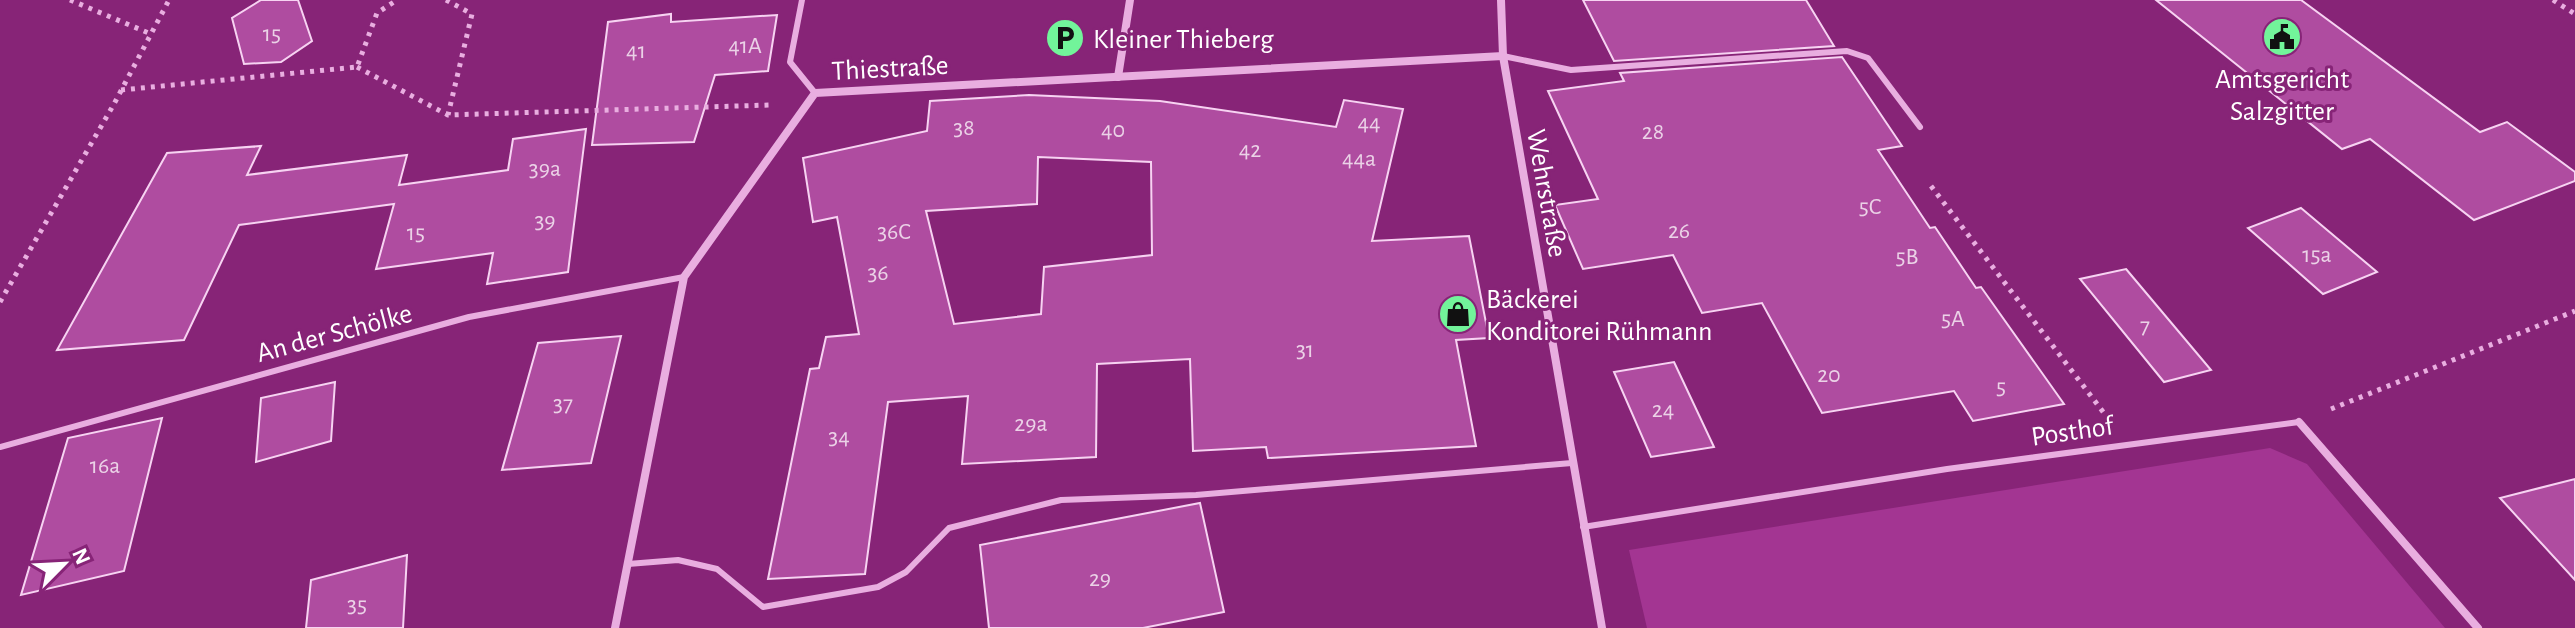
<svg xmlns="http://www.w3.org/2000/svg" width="2575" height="628" viewBox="0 0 2575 628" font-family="'Alegreya Sans',sans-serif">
  <rect width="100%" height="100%" fill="#872477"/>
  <path fill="#a33592" d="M 2270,448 L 2307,464 L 2445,628 L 1647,628 L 1629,550 Z"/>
  <g fill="#af4ca0" stroke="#f7d3f2" stroke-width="2" fill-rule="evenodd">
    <path d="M 261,0 L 298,0 L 312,41 L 281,62 L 244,64 L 232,18 Z"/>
    <path d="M 1583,0 L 1806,0 L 1834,46 L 1614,61 Z"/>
    <path d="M 2156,0 L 2301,0 L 2480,132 L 2507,122 L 2575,172 L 2575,181 L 2474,220 L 2370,139 L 2342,149 Z"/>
    <path d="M 671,14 L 671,22 L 777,15 L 768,71 L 715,75 L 694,142 L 592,145 L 608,22 Z"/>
    <path d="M 1842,57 L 1902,146 L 1878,150 L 1930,228 L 1935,227 L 1976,288 L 1981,287 L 2064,404 L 1973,421 L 1954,391 L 1822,413 L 1762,303 L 1702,313 L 1673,255 L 1583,269 L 1555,205 L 1598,199 L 1548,91 L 1624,81 L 1620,73 Z"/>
    <path d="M 1029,95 L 1160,101 L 1336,127 L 1344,100 L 1403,109 L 1372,241 L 1469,236 L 1489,338 L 1456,340 L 1476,446 L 1268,458 L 1266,447 L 1193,451 L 1190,359 L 1097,364 L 1096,457 L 962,464 L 968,396 L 888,402 L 865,574 L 768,579 L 810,369 L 819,368 L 826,337 L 859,334 L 837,217 L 813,222 L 803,158 L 927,131 L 930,101 ZM 1038,157 L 1151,162 L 1152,255 L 1044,267 L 1041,314 L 954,324 L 926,211 L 1037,204 Z"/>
    <path d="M 586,129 L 568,272 L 487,284 L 493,253 L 376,269 L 394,204 L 239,225 L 184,340 L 57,350 L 167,153 L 261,146 L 247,175 L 407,155 L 399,185 L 508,170 L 513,139 Z"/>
    <path d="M 2301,208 L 2377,272 L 2323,294 L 2248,228 Z"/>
    <path d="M 2126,269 L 2211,370 L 2164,382 L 2080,279 Z"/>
    <path d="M 621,336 L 591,463 L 502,470 L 538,343 Z"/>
    <path d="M 1674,362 L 1714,447 L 1651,457 L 1614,372 Z"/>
    <path d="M 335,382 L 331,441 L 256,462 L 261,398 Z"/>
    <path d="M 162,418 L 124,571 L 21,595 L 68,438 Z"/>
    <path d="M 2575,479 L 2575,580 L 2500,498 Z"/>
    <path d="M 1200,503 L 1224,612 L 1143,628 L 989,628 L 980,545 Z"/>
    <path d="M 407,555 L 403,628 L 306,628 L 311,580 Z"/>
  </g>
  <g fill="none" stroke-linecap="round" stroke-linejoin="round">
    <g stroke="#e9aee0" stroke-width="5" stroke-dasharray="4 6" stroke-linecap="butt">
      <path d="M 70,0 L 151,34"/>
      <path d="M 446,0 L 472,14 L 448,115 L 770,105"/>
      <path d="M 2553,0 L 2575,14"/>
      <path d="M 357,67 L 448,115"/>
      <path d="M 121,90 L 357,67 L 377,13 L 397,0"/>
      <path d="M 1931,186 L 2107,417"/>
      <path d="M 0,302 L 114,104 L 169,0"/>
      <path d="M 2331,409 L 2575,311"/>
    </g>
    <g stroke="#e9aee0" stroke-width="6">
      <path d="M 802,0 L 790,62 L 815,93"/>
      <path d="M 1503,56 L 1571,70 L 1847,51 L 1868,58 L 1920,127"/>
      <path d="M 0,447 L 469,317 L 684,277"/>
      <path d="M 1583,527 L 1947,469 L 2299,422"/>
      <path d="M 628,564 L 678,560 L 717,569 L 763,607 L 878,587 L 906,572 L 949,528 L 1061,500 L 1196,495 L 1572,463"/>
    </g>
    <g stroke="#e9aee0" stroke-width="8">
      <path d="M 1501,0 L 1503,56 L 1602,628"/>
      <path d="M 1118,77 L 1130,0"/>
      <path d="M 2299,422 L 2478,628"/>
      <path d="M 615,628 L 684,277 L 815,93 L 1503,56"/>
    </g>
  </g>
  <defs>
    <symbol id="civic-disc" viewBox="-11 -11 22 22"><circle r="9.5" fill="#72f49a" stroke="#872477"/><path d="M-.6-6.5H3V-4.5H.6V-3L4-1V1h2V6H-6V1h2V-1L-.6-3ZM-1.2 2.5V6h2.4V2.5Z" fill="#111"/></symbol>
    <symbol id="parking-disc" viewBox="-11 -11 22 22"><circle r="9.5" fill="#72f49a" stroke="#872477"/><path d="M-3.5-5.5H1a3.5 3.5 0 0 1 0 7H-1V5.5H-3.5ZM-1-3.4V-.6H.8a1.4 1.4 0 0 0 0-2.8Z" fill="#111"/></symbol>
    <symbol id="shop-disc" viewBox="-11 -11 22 22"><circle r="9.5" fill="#72f49a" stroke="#872477"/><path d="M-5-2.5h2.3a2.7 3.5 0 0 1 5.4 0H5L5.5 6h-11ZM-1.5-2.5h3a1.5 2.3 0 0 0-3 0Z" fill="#111"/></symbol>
  </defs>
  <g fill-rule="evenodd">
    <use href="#civic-disc" x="2260" y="15" width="44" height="44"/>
    <use href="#parking-disc" x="1043" y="16" width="44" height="44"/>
    <use href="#shop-disc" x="1436" y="292" width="44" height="44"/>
  </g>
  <g text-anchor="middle" stroke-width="6" stroke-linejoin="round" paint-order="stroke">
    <g font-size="24" fill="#ebd2e7">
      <text x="272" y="41">15</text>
      <text x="745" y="53">41A</text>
      <text x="636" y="58">41</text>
      <text x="1369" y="130">44</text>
      <text x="964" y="135">38</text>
      <text x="1113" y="137">40</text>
      <text x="1653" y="139">28</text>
      <text x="1250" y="157">42</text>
      <text x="1359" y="166">44a</text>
      <text x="545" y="176">39a</text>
      <text x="1870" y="214">5C</text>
      <text x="545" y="228">39</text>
      <text x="1679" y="238">26</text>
      <text x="894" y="239">36C</text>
      <text x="416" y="240">15</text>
      <text x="2317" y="262">15a</text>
      <text x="1907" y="264">5B</text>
      <text x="878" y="280">36</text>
      <text x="1953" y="326">5A</text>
      <text x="2145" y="333">7</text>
      <text x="1305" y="357">31</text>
      <text x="1829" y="382">20</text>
      <text x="2001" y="394">5</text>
      <text x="563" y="411">37</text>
      <text x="1663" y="417">24</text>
      <text x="1031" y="431">29a</text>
      <text x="839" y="444">34</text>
      <text x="105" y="473">16a</text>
      <text x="1100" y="586">29</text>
      <text x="357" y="612">35</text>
    </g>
    <g font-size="28" fill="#fff" stroke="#872477" text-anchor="start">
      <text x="1093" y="48">Kleiner Thieberg</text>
      <text x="2282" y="88" text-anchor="middle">Amtsgericht<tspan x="2282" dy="32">Salzgitter</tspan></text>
      <text x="1486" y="308">Bäckerei<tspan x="1486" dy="32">Konditorei Rühmann</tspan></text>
    </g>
    <g font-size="28" fill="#fff" stroke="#872477">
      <text transform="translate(890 67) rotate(-3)" y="10">Thiestraße</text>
      <text transform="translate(1548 193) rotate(80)" y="10">Wehrstraße</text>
      <text transform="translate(334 332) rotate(-15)" y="10">An der Schölke</text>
      <text transform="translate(2072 430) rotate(-8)" y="10">Posthof</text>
    </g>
  </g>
  <g transform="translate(64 564) rotate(66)" stroke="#872477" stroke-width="6" paint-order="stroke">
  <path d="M0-6L14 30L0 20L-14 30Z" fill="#ffffff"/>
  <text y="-12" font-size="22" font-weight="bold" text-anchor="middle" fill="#ffffff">N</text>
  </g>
</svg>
